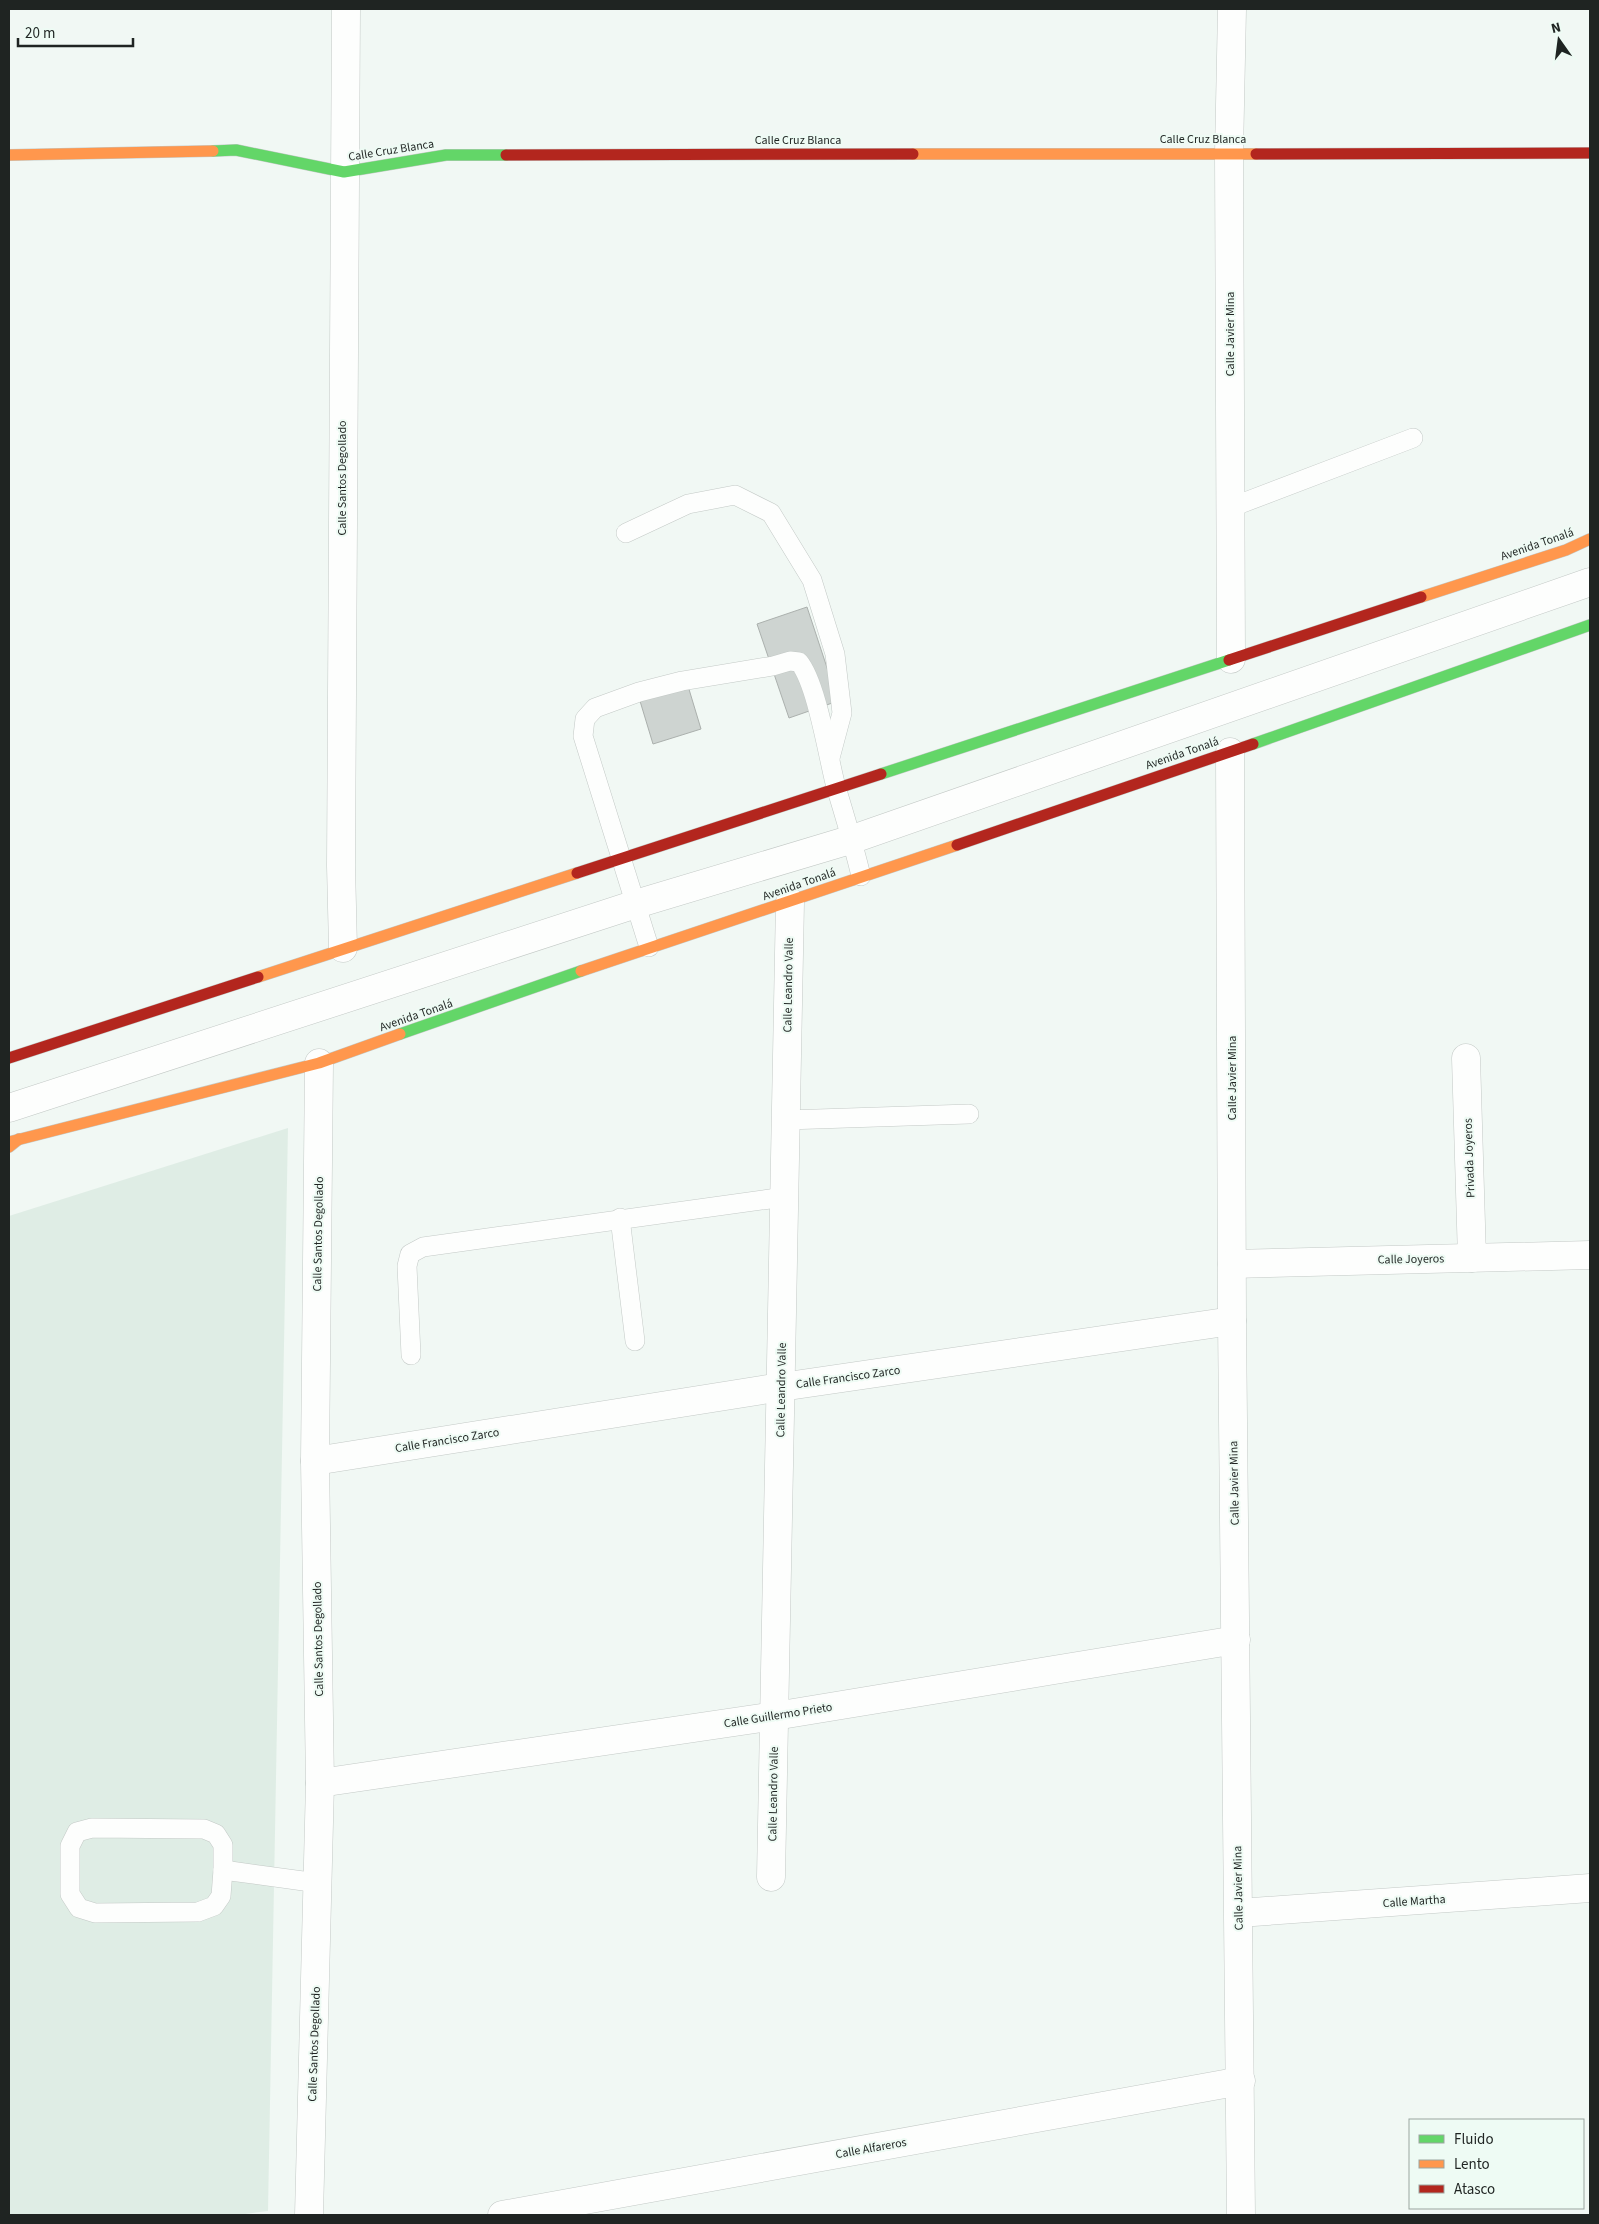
<svg xmlns="http://www.w3.org/2000/svg" width="1599" height="2224" viewBox="0 0 1599 2224" font-family="'Source Sans 3',sans-serif">
  <rect width="100%" height="100%" fill="#f1f8f4"/>
  <path fill="#dfede5" d="M 288,1128 L 268,2211 L 238,2215 L 9,2215 L 9,1216 Z"/>
  <g fill="#ced4d1" stroke="#abb0ad">
    <path d="M 807,607 L 838,701 L 789,718 L 757,624 Z"/>
    <path d="M 688,686 L 701,729 L 653,744 L 640,701 Z"/>
  </g>
  <g fill="none" stroke-linecap="round" stroke-linejoin="round">
    <defs>
      <g id="lane">
        <path d="M 1232,507 L 1413,438"/>
        <path d="M 626,533 L 688,504 L 735,495 L 771,513 L 812,580 L 835,654 L 842,713 L 830,758"/>
        <path d="M 649,947 L 583,736 L 585,719 L 595,708 L 639,692 L 682,681 L 773,666 L 790,661 L 799,662 C 817,684 828,757 836,787 C 845,817 854,846 861,876"/>
        <path d="M 786,1120 L 969,1114"/>
        <path d="M 620,1218 L 635,1341"/>
        <path d="M 411,1355 L 407,1266 L 410,1254 L 423,1247 L 784,1197"/>
        <path d="M 92,1828 L 204,1829 L 216,1834 L 223,1845 L 223,1870 L 221,1896 L 214,1906 L 198,1912 L 95,1913 L 79,1908 L 70,1894 L 70,1846 L 77,1832 Z"/>
        <path d="M 223,1870 L 318,1883"/>
      </g>
      <g id="street">
        <path d="M 1231,659 L 1229,153 L 1232,9"/>
        <path d="M 1230,752 L 1232,1321 L 1241,2215"/>
        <path d="M 343,948 L 341,866 L 346,9"/>
        <path d="M 1466,1058 L 1472,1258"/>
        <path d="M 9,1108 L 636,904 L 853,839 L 1590,582"/>
        <path d="M 1232,1264 L 1590,1255"/>
        <path d="M 315,1461 L 781,1387 L 1232,1321"/>
        <path d="M 320,1783 L 775,1716 L 1236,1640"/>
        <path d="M 771,1877 L 790,902"/>
        <path d="M 1239,1913 L 1590,1888"/>
        <path d="M 309,2215 L 320,1783 L 315,1461 L 319,1063"/>
        <path d="M 502,2215 L 1241,2081"/>
      </g>
      <g id="fast">
        <path d="M 213,151 L 236,150 L 344,172 L 446,155 L 506,155"/>
        <path d="M 1253,744 L 1590,625"/>
        <path d="M 881,774 L 1229,660"/>
        <path d="M 400,1034 L 581,971"/>
      </g>
      <g id="slow">
        <path d="M 913,154 L 1256,154"/>
        <path d="M 9,155 L 213,151"/>
        <path d="M 1421,597 L 1566,550 L 1590,539"/>
        <path d="M 581,971 L 957,845"/>
        <path d="M 258,977 L 577,873"/>
        <path d="M 9,1142 L 319,1063 L 400,1034"/>
        <path d="M 9,1147 L 19,1139"/>
      </g>
      <g id="jam">
        <path d="M 1256,154 L 1590,153"/>
        <path d="M 506,155 L 913,154"/>
        <path d="M 1229,660 L 1421,597"/>
        <path d="M 957,845 L 1253,744"/>
        <path d="M 577,873 L 881,774"/>
        <path d="M 9,1058 L 258,977"/>
      </g>
    </defs>
    <use href="#lane" stroke="#c3c9c6" stroke-width="20"/>
    <use href="#street" stroke="#c3c9c6" stroke-width="29"/>
    <use href="#fast" stroke="#c3c9c6" stroke-width="12"/>
    <use href="#slow" stroke="#c3c9c6" stroke-width="12"/>
    <use href="#jam" stroke="#c3c9c6" stroke-width="12"/>
    <use href="#lane" stroke="#fdfefd" stroke-width="19"/>
    <use href="#street" stroke="#fdfefd" stroke-width="28"/>
    <use href="#fast" stroke="#63d668" stroke-width="11"/>
    <use href="#slow" stroke="#ff974d" stroke-width="11"/>
    <use href="#jam" stroke="#b3261e" stroke-width="11"/>
  </g>
  <g text-anchor="middle" stroke-width="4" stroke-linejoin="round" paint-order="stroke">
    <g font-size="12" fill="#1f2422" stroke="#eefbf4">
      <text x="1203" y="143">Calle Cruz Blanca</text>
      <text x="798" y="144">Calle Cruz Blanca</text>
      <text transform="translate(391 150) rotate(-9)" y="4">Calle Cruz Blanca</text>
      <text transform="translate(1230 334) rotate(-90)" y="4">Calle Javier Mina</text>
      <text transform="translate(342 478) rotate(-90)" y="4">Calle Santos Degollado</text>
      <text transform="translate(1537 544) rotate(-19)" y="4">Avenida Tonalá</text>
      <text transform="translate(1182 753) rotate(-19)" y="4">Avenida Tonalá</text>
      <text transform="translate(799 884) rotate(-19)" y="4">Avenida Tonalá</text>
      <text transform="translate(788 985) rotate(-89)" y="4">Calle Leandro Valle</text>
      <text transform="translate(416 1015) rotate(-19)" y="4">Avenida Tonalá</text>
      <text transform="translate(1232 1078) rotate(-90)" y="4">Calle Javier Mina</text>
      <text transform="translate(1469 1158) rotate(-92)" y="4">Privada Joyeros</text>
      <text transform="translate(318 1234) rotate(-89)" y="4">Calle Santos Degollado</text>
      <text transform="translate(1411 1259) rotate(-1)" y="4">Calle Joyeros</text>
      <text transform="translate(848 1377) rotate(-8)" y="4">Calle Francisco Zarco</text>
      <text transform="translate(781 1390) rotate(-89)" y="4">Calle Leandro Valle</text>
      <text transform="translate(447 1440) rotate(-9)" y="4">Calle Francisco Zarco</text>
      <text transform="translate(1234 1483) rotate(-91)" y="4">Calle Javier Mina</text>
      <text transform="translate(318 1639) rotate(-91)" y="4">Calle Santos Degollado</text>
      <text transform="translate(778 1715) rotate(-9)" y="4">Calle Guillermo Prieto</text>
      <text transform="translate(773 1794) rotate(-89)" y="4">Calle Leandro Valle</text>
      <text transform="translate(1238 1888) rotate(-91)" y="4">Calle Javier Mina</text>
      <text transform="translate(1414 1901) rotate(-4)" y="4">Calle Martha</text>
      <text transform="translate(314 2044) rotate(-88)" y="4">Calle Santos Degollado</text>
      <text transform="translate(871 2148) rotate(-10)" y="4">Calle Alfareros</text>
    </g>
  </g>
  <rect width="1599" height="2224" fill="none" stroke="#1f2422" stroke-width="20"/>
  <rect x="1409" y="2119" width="175" height="90" fill="#eefbf4" stroke="#9ba5a0"/>
  <rect x="1419" y="2135" width="25" height="8" fill="#63d668" stroke="#9ba5a0"/>
  <text x="1454" y="2144" font-size="15" fill="#1f2422">Fluido</text>
  <rect x="1419" y="2160" width="25" height="8" fill="#ff974d" stroke="#9ba5a0"/>
  <text x="1454" y="2169" font-size="15" fill="#1f2422">Lento</text>
  <rect x="1419" y="2185" width="25" height="8" fill="#b3261e" stroke="#9ba5a0"/>
  <text x="1454" y="2194" font-size="15" fill="#1f2422">Atasco</text>
  <g transform="translate(1559 40) rotate(346)" stroke="#eefbf4" stroke-width="4" paint-order="stroke">
  <path d="M0-4L9 19L0 12L-9 19Z" fill="#1f2422"/>
  <text y="-8" font-size="14" font-weight="bold" text-anchor="middle" fill="#1f2422">N</text>
  </g>
  <path d="M18 38v8h115v-8" fill="none" stroke="#1f2422" stroke-width="2.5"/>
  <text x="25" y="38" font-size="15" fill="#1f2422" stroke="#eefbf4" stroke-width="4" paint-order="stroke">20 m</text>
</svg>
